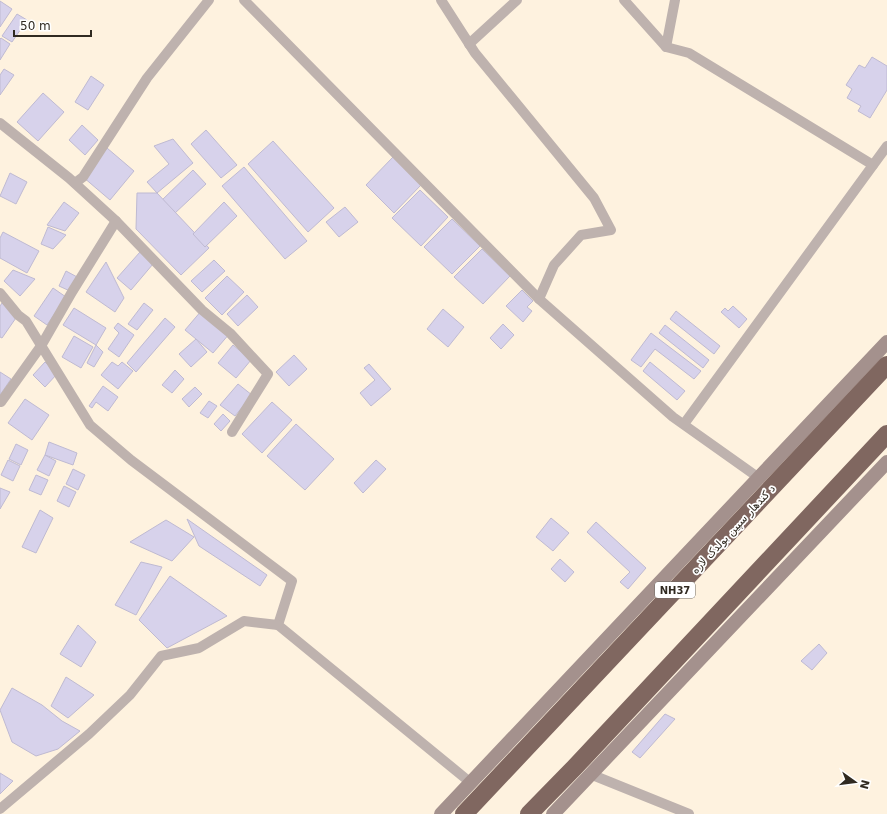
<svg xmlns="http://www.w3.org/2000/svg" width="887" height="814" viewBox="0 0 887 814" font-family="'DejaVu Sans',Vazirmatn,sans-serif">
  <rect width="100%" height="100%" fill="#fef2df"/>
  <g fill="#d7d2eb" stroke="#bfbad2">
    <path d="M 0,1 L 12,9 L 0,27 Z"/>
    <path d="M 17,14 L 27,20 L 12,42 L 2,36 Z"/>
    <path d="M 1,38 L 10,44 L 0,60 L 0,39 Z"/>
    <path d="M 872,57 L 887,66 L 887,90 L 870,118 L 858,111 L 861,106 L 847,98 L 852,89 L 846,85 L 859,65 L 865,68 Z"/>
    <path d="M 4,69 L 14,75 L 0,95 L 0,75 Z"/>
    <path d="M 91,76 L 104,85 L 88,110 L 75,102 Z"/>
    <path d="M 43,93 L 64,112 L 38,141 L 17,122 Z"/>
    <path d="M 82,125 L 98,140 L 85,155 L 69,140 Z"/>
    <path d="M 206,130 L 237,165 L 221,178 L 191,144 Z"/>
    <path d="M 173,139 L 193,163 L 157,193 L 147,182 L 169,164 L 154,146 Z"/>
    <path d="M 273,141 L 334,208 L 308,232 L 248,164 Z"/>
    <path d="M 107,148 L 134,171 L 110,200 L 83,177 Z"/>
    <path d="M 393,157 L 421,185 L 394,213 L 366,185 Z"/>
    <path d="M 244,167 L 307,241 L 285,259 L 222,186 Z"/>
    <path d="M 193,170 L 206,184 L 174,214 L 161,201 Z"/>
    <path d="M 10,173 L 27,182 L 16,204 L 0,196 Z"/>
    <path d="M 420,190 L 448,217 L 421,246 L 392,218 Z"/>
    <path d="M 137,193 L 157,193 L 209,248 L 181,275 L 136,229 Z"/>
    <path d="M 64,202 L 79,213 L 65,231 L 47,225 Z"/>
    <path d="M 224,202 L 237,216 L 205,247 L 193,234 Z"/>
    <path d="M 345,207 L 358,222 L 339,237 L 326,222 Z"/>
    <path d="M 452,219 L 480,246 L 452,274 L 424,247 Z"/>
    <path d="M 48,227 L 66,235 L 53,249 L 41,244 Z"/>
    <path d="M 3,232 L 39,251 L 27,273 L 0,258 L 0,238 Z"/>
    <path d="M 482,249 L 510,276 L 483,304 L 454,277 Z"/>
    <path d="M 140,252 L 153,264 L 131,290 L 117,278 Z"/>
    <path d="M 214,260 L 225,271 L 202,292 L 191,281 Z"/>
    <path d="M 106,262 L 124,298 L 115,312 L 86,292 Z"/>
    <path d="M 13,270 L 35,279 L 20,296 L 4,281 Z"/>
    <path d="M 66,271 L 79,278 L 72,292 L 59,286 Z"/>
    <path d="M 227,276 L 244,292 L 222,315 L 205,298 Z"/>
    <path d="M 53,288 L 66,297 L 47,325 L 34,316 Z"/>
    <path d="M 522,290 L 533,301 L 527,307 L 532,311 L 523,322 L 506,306 Z"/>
    <path d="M 247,295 L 258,307 L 238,326 L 227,314 Z"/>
    <path d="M 2,303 L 18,315 L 2,338 L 0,337 L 0,306 Z"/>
    <path d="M 144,303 L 153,310 L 137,330 L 128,324 Z"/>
    <path d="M 733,306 L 747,319 L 739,328 L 721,312 L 725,308 L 728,311 Z"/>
    <path d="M 74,308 L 106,328 L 96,345 L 63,325 Z"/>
    <path d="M 443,309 L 464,327 L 448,347 L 427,329 Z"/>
    <path d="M 202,310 L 230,333 L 213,353 L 185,330 Z"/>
    <path d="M 676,311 L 720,346 L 714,354 L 670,319 Z"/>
    <path d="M 165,318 L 175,327 L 136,372 L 127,363 Z"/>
    <path d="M 118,323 L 134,335 L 119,357 L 108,349 L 119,333 L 114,328 Z"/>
    <path d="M 503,324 L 514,335 L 501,349 L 490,338 Z"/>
    <path d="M 665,325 L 709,360 L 703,368 L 659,333 Z"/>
    <path d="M 651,333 L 701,371 L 694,379 L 655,349 L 641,367 L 631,360 Z"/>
    <path d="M 74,336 L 93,347 L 81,368 L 62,357 Z"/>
    <path d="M 196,339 L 207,352 L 191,367 L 179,354 Z"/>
    <path d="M 96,345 L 103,352 L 94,367 L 87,363 Z"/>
    <path d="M 233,345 L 251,360 L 236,378 L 218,363 Z"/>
    <path d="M 294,355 L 307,369 L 289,386 L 276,372 Z"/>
    <path d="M 45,362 L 57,374 L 45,387 L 33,375 Z"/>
    <path d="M 112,362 L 118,366 L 122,362 L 133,371 L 118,389 L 101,375 Z"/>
    <path d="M 650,362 L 685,391 L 677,400 L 643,371 Z"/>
    <path d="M 369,364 L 391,389 L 371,406 L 360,393 L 375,380 L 364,368 Z"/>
    <path d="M 175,370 L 184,379 L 172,393 L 162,385 Z"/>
    <path d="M 0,372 L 11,379 L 0,395 Z"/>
    <path d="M 238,384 L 252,395 L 235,416 L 220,405 Z"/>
    <path d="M 103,386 L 118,397 L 108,411 L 96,402 L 92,408 L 89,406 Z"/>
    <path d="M 195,387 L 202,394 L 189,407 L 182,399 Z"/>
    <path d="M 25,399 L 49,415 L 32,440 L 8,423 Z"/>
    <path d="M 209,401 L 217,406 L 208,418 L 200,413 Z"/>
    <path d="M 272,402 L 292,420 L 262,453 L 242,434 Z"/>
    <path d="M 223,414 L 230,421 L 221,431 L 214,424 Z"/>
    <path d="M 296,424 L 334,459 L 305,490 L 267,456 Z"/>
    <path d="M 49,442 L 77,453 L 73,465 L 45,455 Z"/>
    <path d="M 16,444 L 28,450 L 21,465 L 9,459 Z"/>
    <path d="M 45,455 L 56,461 L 49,476 L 37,470 Z"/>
    <path d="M 8,460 L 20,466 L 13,481 L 1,475 Z"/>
    <path d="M 376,460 L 386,469 L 363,493 L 354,483 Z"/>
    <path d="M 73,469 L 85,475 L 78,490 L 66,484 Z"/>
    <path d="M 36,475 L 48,480 L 41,495 L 29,490 Z"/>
    <path d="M 64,486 L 76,492 L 69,507 L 57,501 Z"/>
    <path d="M 0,488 L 10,492 L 0,509 Z"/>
    <path d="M 40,510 L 53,518 L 36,553 L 22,547 Z"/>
    <path d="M 551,518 L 569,533 L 553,551 L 536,537 Z"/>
    <path d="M 187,519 L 267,575 L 260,586 L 199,546 Z"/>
    <path d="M 166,520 L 194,537 L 172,561 L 130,542 Z"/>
    <path d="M 596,522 L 646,568 L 628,589 L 620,582 L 630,572 L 587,532 Z"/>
    <path d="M 560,559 L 574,572 L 565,582 L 551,569 Z"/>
    <path d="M 141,562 L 162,567 L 136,615 L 115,605 Z"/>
    <path d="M 170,576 L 227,616 L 167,648 L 139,620 Z"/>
    <path d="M 78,625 L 96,642 L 81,667 L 60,654 Z"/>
    <path d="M 819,644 L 827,653 L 812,670 L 801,661 Z"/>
    <path d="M 66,677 L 94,695 L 68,718 L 51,706 Z"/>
    <path d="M 12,688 L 42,705 L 62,721 L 80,731 L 58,749 L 36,756 L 12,742 L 0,710 Z"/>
    <path d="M 665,714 L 675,719 L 640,758 L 632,752 Z"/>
    <path d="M 0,773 L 13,781 L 0,794 Z"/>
  </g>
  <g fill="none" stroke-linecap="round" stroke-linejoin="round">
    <g stroke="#beb2ae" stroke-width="10">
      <path d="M 244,0 L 539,299 L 673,417 L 759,478"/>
      <path d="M 441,0 L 475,53 L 594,198 L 611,230 L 581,235 L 554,265 L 539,299"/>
      <path d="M 624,0 L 666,47 L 689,53 L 873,165"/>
      <path d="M 469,44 L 517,0"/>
      <path d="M 666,47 L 675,0"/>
      <path d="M 0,123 L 69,178 L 116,221"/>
      <path d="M 75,183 L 83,177 L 147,78 L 209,0"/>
      <path d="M 0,293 L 18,315 L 26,321 L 90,425 L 131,460 L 292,581 L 278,625 L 471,783"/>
      <path d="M 1,402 L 41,346 L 72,292 L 116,221 L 202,310 L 230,333 L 268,374 L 232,432"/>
      <path d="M 684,424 L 887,146"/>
      <path d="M 590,774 L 689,814"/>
      <path d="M 0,809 L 89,734 L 130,695 L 161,656 L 199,648 L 244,621 L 278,625"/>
    </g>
    <g stroke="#a4918d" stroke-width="14">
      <path d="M 441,814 L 887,342"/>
      <path d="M 553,814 L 887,462"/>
    </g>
    <g stroke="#806760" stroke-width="18">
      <path d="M 464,814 L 887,365"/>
      <path d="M 529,814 L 574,768 L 887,434"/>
    </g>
  </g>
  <g text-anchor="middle" stroke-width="3.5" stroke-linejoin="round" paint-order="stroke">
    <rect fill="#fff" stroke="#6e6a64" stroke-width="1" x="655" y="582" width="40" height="16" rx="3"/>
    <g font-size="10" font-weight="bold" fill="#302a21">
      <text x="675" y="594">NH37</text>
    </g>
    <g font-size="11" fill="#302a21" stroke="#fff">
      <text transform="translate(733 529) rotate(-47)" y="4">د کندهار سپین بولدک لاره</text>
    </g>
  </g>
  <g transform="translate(855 782) rotate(104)" stroke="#ffffff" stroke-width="3" paint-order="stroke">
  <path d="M0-3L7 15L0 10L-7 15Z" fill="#302a21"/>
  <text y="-6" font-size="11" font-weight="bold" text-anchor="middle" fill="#302a21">N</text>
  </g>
  <path d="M14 30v6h77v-6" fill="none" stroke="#302a21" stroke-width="2"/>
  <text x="20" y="30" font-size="12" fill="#302a21" stroke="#ffffff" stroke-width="3" paint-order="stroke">50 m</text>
</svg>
